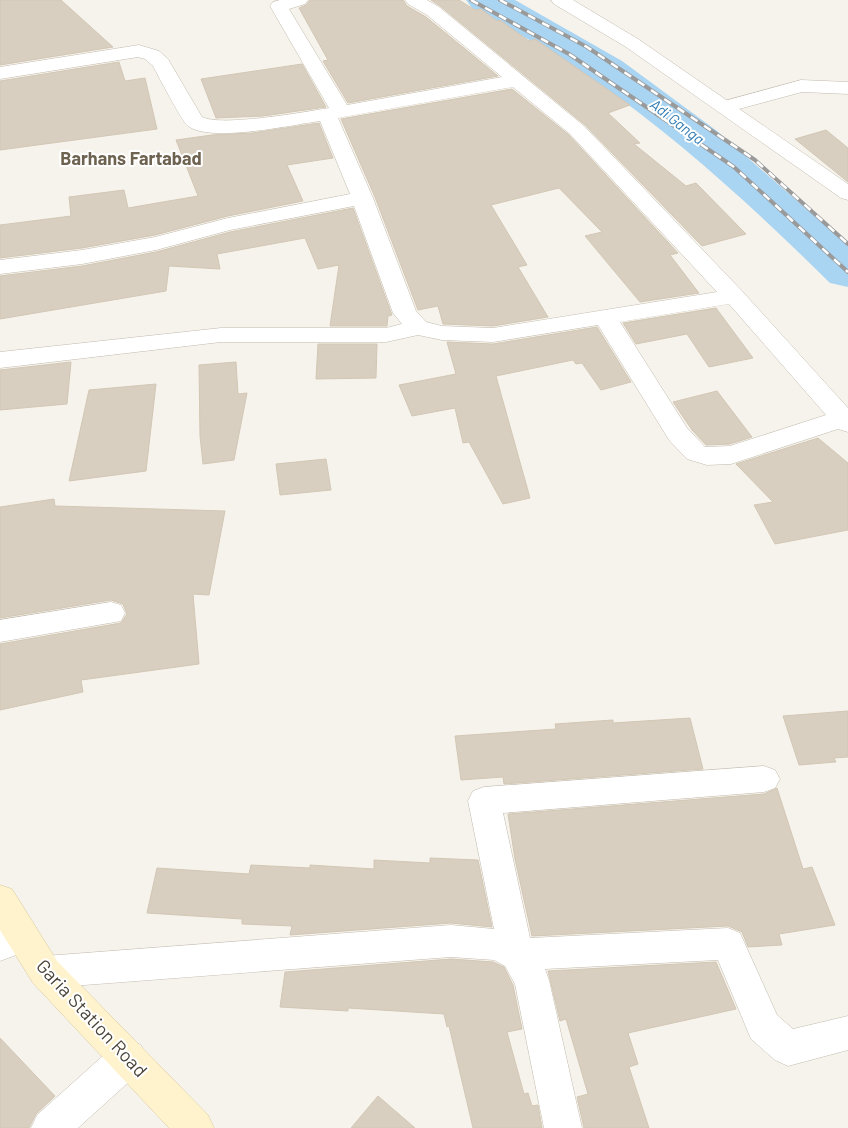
<svg xmlns="http://www.w3.org/2000/svg" width="848" height="1128" viewBox="0 0 848 1128" font-family="Barlow,sans-serif">
  <rect width="100%" height="100%" fill="#f6f3ec"/>
  <g fill="none" stroke-linecap="round" stroke-linejoin="round">
    <path fill="#a9d4f2" fill-rule="evenodd" d="M 466,0 L 515,0 L 622,61 L 717,131 L 848,245 L 848,287 L 830,283 C 756,210 679,139 594,80 C 555,53 513,31 472,8 Z"/>
  </g>
  <g fill="#d8cfc1" stroke="#d3c7b4">
    <path d="M 0,0 L 61,0 L 113,47 L 0,65 Z"/>
    <path d="M 310,0 L 403,0 L 407,6 L 426,17 L 498,76 L 348,103 L 323,61 L 328,60 L 299,8 L 306,5 Z"/>
    <path d="M 431,0 L 459,0 L 475,10 L 481,9 L 497,21 L 500,20 L 529,41 L 535,39 L 630,105 L 608,113 L 640,143 L 634,144 L 686,186 L 696,183 L 746,234 L 702,246 L 585,125 L 440,6 Z"/>
    <path d="M 119,62 L 125,81 L 145,78 L 157,129 L 0,150 L 0,81 Z"/>
    <path d="M 302,64 L 326,107 L 263,116 L 216,118 L 201,79 Z"/>
    <path d="M 512,89 L 569,135 L 678,253 L 670,255 L 699,293 L 640,302 L 585,236 L 602,232 L 559,188 L 491,205 L 527,265 L 518,267 L 548,317 L 493,326 L 443,324 L 438,306 L 418,310 L 375,197 L 341,119 Z"/>
    <path d="M 319,123 L 333,158 L 287,165 L 303,201 L 228,216 L 155,235 L 82,248 L 0,258 L 0,225 L 71,216 L 69,197 L 124,190 L 128,208 L 198,196 L 176,140 L 212,135 L 252,133 Z"/>
    <path d="M 826,130 L 848,148 L 848,182 L 795,139 Z"/>
    <path d="M 353,208 L 392,315 L 388,316 L 387,326 L 330,326 L 339,265 L 318,269 L 305,238 L 217,254 L 220,269 L 169,266 L 166,291 L 0,319 L 0,276 L 82,266 L 156,252 L 230,232 Z"/>
    <path d="M 716,308 L 753,358 L 709,367 L 687,334 L 636,344 L 623,323 Z"/>
    <path d="M 597,327 L 631,382 L 601,390 L 582,363 L 576,364 L 573,360 L 496,376 L 530,498 L 503,504 L 469,442 L 463,443 L 455,408 L 412,416 L 399,385 L 456,374 L 447,342 L 493,344 Z"/>
    <path d="M 318,344 L 377,344 L 376,378 L 316,379 Z"/>
    <path d="M 71,362 L 67,404 L 0,410 L 0,370 Z"/>
    <path d="M 236,362 L 238,394 L 247,393 L 234,460 L 203,464 L 200,436 L 199,365 Z"/>
    <path d="M 156,384 L 146,471 L 69,481 L 89,390 Z"/>
    <path d="M 717,391 L 752,437 L 730,444 L 706,445 L 692,430 L 673,402 Z"/>
    <path d="M 818,438 L 848,463 L 848,530 L 775,544 L 754,505 L 773,502 L 736,464 Z"/>
    <path d="M 326,459 L 331,490 L 280,495 L 276,464 Z"/>
    <path d="M 54,499 L 55,506 L 225,511 L 209,595 L 193,594 L 199,664 L 81,680 L 83,692 L 0,710 L 0,644 L 121,623 L 127,614 L 123,604 L 111,600 L 0,618 L 0,507 Z"/>
    <path d="M 848,711 L 848,757 L 834,758 L 836,762 L 799,765 L 783,716 Z"/>
    <path d="M 690,718 L 703,769 L 504,784 L 503,777 L 461,780 L 455,736 L 556,729 L 555,724 L 613,720 L 613,723 Z"/>
    <path d="M 777,788 L 803,869 L 812,867 L 835,925 L 779,934 L 782,945 L 748,947 L 742,932 L 728,926 L 532,936 L 515,859 L 508,814 L 764,794 Z"/>
    <path d="M 430,858 L 478,860 L 492,927 L 451,923 L 290,935 L 292,926 L 242,924 L 242,919 L 147,913 L 157,868 L 249,874 L 251,865 L 310,868 L 310,865 L 374,869 L 374,860 L 430,863 Z"/>
    <path d="M 451,959 L 493,962 L 504,967 L 513,985 L 522,1029 L 507,1032 L 524,1094 L 528,1093 L 532,1106 L 538,1105 L 542,1128 L 473,1128 L 449,1026 L 447,1027 L 444,1014 L 348,1008 L 348,1011 L 280,1007 L 285,972 Z"/>
    <path d="M 716,962 L 736,1009 L 628,1033 L 638,1064 L 629,1067 L 649,1128 L 584,1128 L 577,1097 L 588,1094 L 566,1019 L 560,1021 L 548,971 Z"/>
    <path d="M 0,1038 L 55,1096 L 36,1114 L 29,1128 L 0,1128 Z"/>
    <path d="M 378,1096 L 415,1128 L 351,1128 Z"/>
  </g>
  <g fill="none" stroke-linecap="round" stroke-linejoin="round">
    <defs>
      <g id="minor">
        <path d="M 280,0 L 308,0 L 305,4 L 289,9 L 347,105 L 502,77 L 427,15 L 408,4 L 405,0 L 427,0 L 439,7 L 584,126 L 742,291 L 848,408 L 848,432 L 838,429 L 731,464 L 707,465 L 687,459 L 669,440 L 598,325 L 493,342 L 442,340 L 418,335 L 386,342 L 221,342 L 0,368 L 0,352 L 221,328 L 386,328 L 402,324 L 393,313 L 354,206 L 230,230 L 156,250 L 82,264 L 0,274 L 0,260 L 82,250 L 155,237 L 228,218 L 350,194 L 320,121 C 291,125 210,143 188,126 C 181,120 159,77 153,66 L 145,59 L 138,57 L 0,79 L 0,67 L 139,45 L 159,51 L 168,59 L 202,117 C 221,127 304,112 329,108 L 270,6 L 273,2 ZM 513,87 L 570,134 L 717,292 L 493,328 L 442,326 L 426,322 L 416,311 L 373,198 L 338,118 ZM 729,304 L 826,415 L 730,446 L 705,447 L 687,428 L 620,322 Z"/>
        <path d="M 801,80 L 848,82 L 848,94 L 802,92 L 724,113 L 717,111 L 714,107 L 717,103 Z"/>
        <path d="M 111,602 L 121,605 L 125,613 L 121,621 L 0,642 L 0,620 Z"/>
        <path d="M 764,766 L 775,770 L 780,779 L 775,788 L 764,792 L 503,813 L 530,938 L 728,928 L 740,933 L 777,1015 L 793,1029 L 848,1016 L 848,1050 L 788,1066 L 775,1060 L 751,1039 L 718,960 L 545,969 L 549,980 L 582,1128 L 544,1128 L 515,984 L 505,966 L 494,960 L 451,957 L 45,988 L 33,983 L 28,972 L 33,961 L 45,956 L 451,925 L 494,929 L 468,801 L 473,791 L 484,787 Z"/>
        <path d="M 23,921 L 35,926 L 40,937 L 35,948 L 0,961 L 0,929 Z"/>
        <path d="M 128,1040 L 141,1045 L 146,1058 L 141,1071 L 78,1128 L 31,1128 L 37,1115 L 115,1045 Z"/>
      </g>
      <path id="tertiary" d="M 551,0 L 573,0 L 638,39 L 848,184 L 848,200 L 841,198 L 626,47 L 554,4 Z"/>
      <path id="secondary" d="M 0,885 L 12,889 L 57,961 L 208,1115 L 214,1128 L 169,1128 L 33,983 L 0,930 Z"/>
    </defs>
    <use href="#minor" stroke="#c2bbae" stroke-width="1"/>
    <use href="#tertiary" stroke="#c2bbae" stroke-width="1"/>
    <use href="#secondary" stroke="#d6c79b" stroke-width="1"/>
    <use href="#minor" fill="#fff" fill-rule="evenodd"/>
    <use href="#tertiary" fill="#fff" fill-rule="evenodd"/>
    <use href="#secondary" fill="#fff3cd" fill-rule="evenodd"/>
    <defs>
      <g id="rail">
        <path d="M 471,0 L 569,54 L 734,167 L 848,272"/>
        <path d="M 500,0 L 587,47 L 755,160 L 848,244"/>
      </g>
    </defs>
    <use href="#rail" stroke="#9a9a9a" stroke-width="4"/>
    <use href="#rail" stroke="#fff" stroke-width="2.5" stroke-dasharray="8" stroke-linecap="butt"/>
  </g>
  <g text-anchor="middle" stroke-width="4" stroke-linejoin="round" paint-order="stroke">
    <g font-size="15" font-style="italic" fill="#2e7ab2" stroke="#fff">
      <text transform="translate(677 122) rotate(38)" y="5">Adi Ganga</text>
    </g>
    <g font-size="18" font-weight="bold" fill="#6e6250" stroke="#fff">
      <text x="131" y="165">Barhans Fartabad</text>
    </g>
    <g font-size="19" fill="#4b4439" stroke="#fff">
      <text transform="translate(92 1018) rotate(47)" y="7">Garia Station Road</text>
    </g>
  </g>
</svg>
